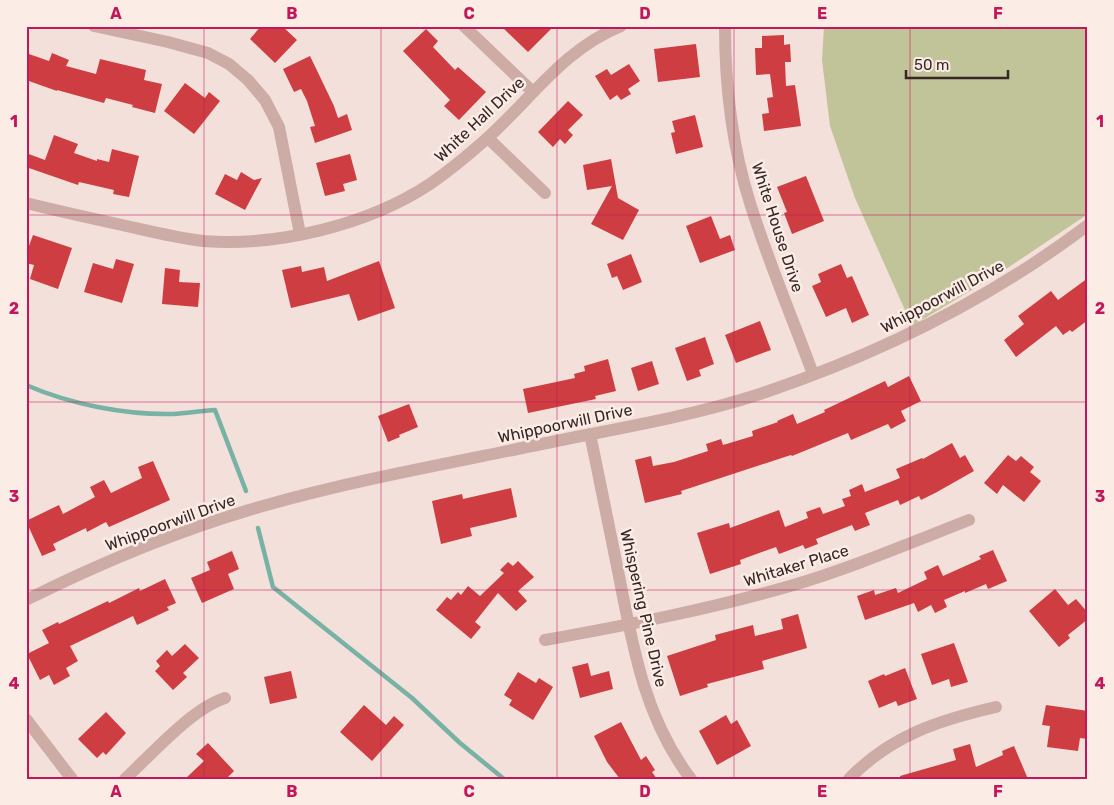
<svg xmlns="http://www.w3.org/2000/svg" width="1114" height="805" viewBox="0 0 1114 805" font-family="Rubik,sans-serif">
  <rect width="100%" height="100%" fill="#f3e0da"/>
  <path fill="#c1c399" d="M 824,26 L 1088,26 L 1088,214 L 1003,271 L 912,326 L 855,198 L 830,126 L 822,60 Z"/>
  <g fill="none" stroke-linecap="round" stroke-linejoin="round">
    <g stroke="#77b2a5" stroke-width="4.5">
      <path d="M 26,385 C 70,404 124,415 173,414 C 187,413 201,411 215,410 L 246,491"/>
      <path d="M 258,528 L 273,587 L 412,698 L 460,743 L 504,779"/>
    </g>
  </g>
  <g fill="#ce3d41">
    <path d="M 261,26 L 282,26 L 297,40 L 275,63 L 250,39 Z"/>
    <path d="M 501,26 L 554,26 L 528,52 Z"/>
    <path d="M 426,29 L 438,41 L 433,47 L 455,70 L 458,67 L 486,92 L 459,120 L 444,106 L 450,100 L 403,51 Z"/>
    <path d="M 784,35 L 784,45 L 790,44 L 791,62 L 785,62 L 786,86 L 795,85 L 801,126 L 764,131 L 762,114 L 769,113 L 767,98 L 773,97 L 770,74 L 756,75 L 755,48 L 762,48 L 762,36 Z"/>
    <path d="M 696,44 L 700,77 L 658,82 L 654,49 Z"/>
    <path d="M 26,53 L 49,61 L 52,53 L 69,60 L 66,66 L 96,74 L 100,59 L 146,70 L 144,80 L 162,84 L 155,113 L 132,107 L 133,105 L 106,98 L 104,103 L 57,90 L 57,91 L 26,80 Z"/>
    <path d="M 310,56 L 334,106 L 338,118 L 347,114 L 352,130 L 315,143 L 310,127 L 315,126 L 307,101 L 301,89 L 294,92 L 283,69 Z"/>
    <path d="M 629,64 L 640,81 L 628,89 L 631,94 L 621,100 L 617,95 L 610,100 L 595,76 L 607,69 L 611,75 Z"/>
    <path d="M 185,83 L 205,98 L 209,92 L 220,101 L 194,134 L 164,111 Z"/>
    <path d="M 568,101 L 583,115 L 568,130 L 573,135 L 565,144 L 560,139 L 553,147 L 538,132 Z"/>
    <path d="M 695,115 L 703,147 L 676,154 L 671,133 L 675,132 L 672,121 Z"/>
    <path d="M 54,135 L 78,144 L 74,153 L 97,161 L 97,159 L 109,162 L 112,149 L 139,156 L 129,197 L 113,194 L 114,190 L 79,182 L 78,185 L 26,167 L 26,153 L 45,160 Z"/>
    <path d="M 350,154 L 357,180 L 343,184 L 345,191 L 325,196 L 316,163 Z"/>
    <path d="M 611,159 L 618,198 L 639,210 L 623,240 L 591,224 L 612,186 L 587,190 L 583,165 Z"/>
    <path d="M 241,172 L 254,180 L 262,178 L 245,210 L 215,194 L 225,174 L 237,180 Z"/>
    <path d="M 806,176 L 824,221 L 792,234 L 784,213 L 787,212 L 777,187 Z"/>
    <path d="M 711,216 L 720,239 L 730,235 L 735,250 L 700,263 L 686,226 Z"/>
    <path d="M 33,235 L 72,248 L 58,289 L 30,279 L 34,265 L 26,263 L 26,254 Z"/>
    <path d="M 631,254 L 642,282 L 623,290 L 617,276 L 612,278 L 607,264 Z"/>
    <path d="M 116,259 L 134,264 L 122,303 L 84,292 L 93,263 L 113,269 Z"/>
    <path d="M 379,261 L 395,308 L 358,321 L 349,294 L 291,308 L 282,270 L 301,266 L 302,272 L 324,267 L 327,281 Z"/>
    <path d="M 841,264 L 847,278 L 852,276 L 869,315 L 852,323 L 846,308 L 826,317 L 812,286 L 821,282 L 818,274 Z"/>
    <path d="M 165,268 L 180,270 L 179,282 L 200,283 L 198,307 L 162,304 Z"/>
    <path d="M 1088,278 L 1088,320 L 1072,332 L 1070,330 L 1063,335 L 1056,326 L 1016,357 L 1004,340 L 1024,324 L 1018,316 L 1051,291 L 1058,300 Z"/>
    <path d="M 760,321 L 771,350 L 736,363 L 725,335 Z"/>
    <path d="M 705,337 L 714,364 L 699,370 L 701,376 L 687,381 L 675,348 Z"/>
    <path d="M 608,359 L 616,391 L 595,396 L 596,399 L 528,413 L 523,389 L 575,378 L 574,374 L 585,371 L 584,366 Z"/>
    <path d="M 652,361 L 659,384 L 638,391 L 631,368 Z"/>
    <path d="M 909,376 L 921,401 L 901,411 L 906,421 L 891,429 L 888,424 L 851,440 L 848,433 L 792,456 L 791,455 L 681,491 L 682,494 L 645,503 L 635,460 L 651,456 L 653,466 L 674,462 L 708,451 L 706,444 L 721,439 L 723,445 L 753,436 L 752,431 L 778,422 L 777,421 L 793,414 L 797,424 L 825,412 L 824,410 L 885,381 L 888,387 Z"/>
    <path d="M 409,404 L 418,427 L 399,435 L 400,437 L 388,442 L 378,416 Z"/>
    <path d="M 952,443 L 960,458 L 965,455 L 974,471 L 937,492 L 921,500 L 919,496 L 900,505 L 898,500 L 865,513 L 870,525 L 855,531 L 852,525 L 816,539 L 818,544 L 805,549 L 803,545 L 779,554 L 776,547 L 740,560 L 741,564 L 710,574 L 697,533 L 729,523 L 730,528 L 779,510 L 785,527 L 808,518 L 806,512 L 820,507 L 823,514 L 845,506 L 842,499 L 851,496 L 849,490 L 862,484 L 865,492 L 900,478 L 896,469 L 922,458 L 923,459 Z"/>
    <path d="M 1008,455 L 1016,461 L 1021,456 L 1034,467 L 1030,472 L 1041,481 L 1024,502 L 1003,485 L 997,494 L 984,483 Z"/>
    <path d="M 153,461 L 170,500 L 109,527 L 106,522 L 87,532 L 86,528 L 53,544 L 56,550 L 42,556 L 26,521 L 59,505 L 63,514 L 95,497 L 90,487 L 104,480 L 111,493 L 142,478 L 138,467 Z"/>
    <path d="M 511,488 L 517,517 L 470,528 L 472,536 L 441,544 L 432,501 L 462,494 L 463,499 Z"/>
    <path d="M 993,550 L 1007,581 L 988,589 L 986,584 L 965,593 L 965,591 L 944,600 L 947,607 L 935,613 L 931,605 L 918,612 L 914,603 L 865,620 L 857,596 L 874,590 L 875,595 L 896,588 L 898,593 L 927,579 L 924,572 L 938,565 L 943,576 L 981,559 L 979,556 Z"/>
    <path d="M 232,551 L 239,569 L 228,574 L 234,589 L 202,603 L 191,578 L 210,570 L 207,562 Z"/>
    <path d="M 518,561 L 534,577 L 518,591 L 527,601 L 516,611 L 498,593 L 475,622 L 481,627 L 471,639 L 436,610 L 447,597 L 451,600 L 458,592 L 461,595 L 468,586 L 480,596 L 504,573 L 500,570 L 508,562 L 513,566 Z"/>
    <path d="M 165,579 L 176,603 L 167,607 L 169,610 L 137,625 L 133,616 L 70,646 L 78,661 L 66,668 L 70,676 L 54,685 L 49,675 L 40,680 L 27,654 L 49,643 L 42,630 L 58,622 L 59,624 L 108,601 L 109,603 L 139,588 L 140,591 Z"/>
    <path d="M 1055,589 L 1068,605 L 1076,599 L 1088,613 L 1088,619 L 1068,635 L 1070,638 L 1059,647 L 1029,611 Z"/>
    <path d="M 798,614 L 807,648 L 762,661 L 764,669 L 707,684 L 708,687 L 680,696 L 667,656 L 716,640 L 715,635 L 753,625 L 755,636 L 783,629 L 781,619 Z"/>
    <path d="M 954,643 L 968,682 L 951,687 L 949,679 L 932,685 L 921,654 Z"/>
    <path d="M 185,644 L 199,658 L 183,673 L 187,677 L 173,690 L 155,671 L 160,666 L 156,661 L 167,650 L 172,656 Z"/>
    <path d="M 588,663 L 591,676 L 609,671 L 613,689 L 580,698 L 572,667 Z"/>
    <path d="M 905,668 L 917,699 L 898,706 L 896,701 L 879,708 L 868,681 L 884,674 L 885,676 Z"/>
    <path d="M 291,671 L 297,698 L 270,704 L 264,677 Z"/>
    <path d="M 518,672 L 536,683 L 539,678 L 553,687 L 533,720 L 509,705 L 512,700 L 504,695 Z"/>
    <path d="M 364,705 L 386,725 L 394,716 L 404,725 L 372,761 L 340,732 Z"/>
    <path d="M 1046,705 L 1088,711 L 1088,739 L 1080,738 L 1078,751 L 1047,747 L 1050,726 L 1042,725 Z"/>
    <path d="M 106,712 L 126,733 L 106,755 L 103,752 L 97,758 L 78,739 Z"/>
    <path d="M 726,715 L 731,724 L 737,720 L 751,746 L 717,765 L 699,731 Z"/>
    <path d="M 621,722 L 641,760 L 646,756 L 655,770 L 652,772 L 657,779 L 620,779 L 607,762 L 594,736 Z"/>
    <path d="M 208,743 L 234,771 L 226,779 L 185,779 L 204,761 L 196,754 Z"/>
    <path d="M 970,744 L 976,767 L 1003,755 L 1002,751 L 1014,746 L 1028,779 L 901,779 L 900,776 L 956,760 L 953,749 Z"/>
  </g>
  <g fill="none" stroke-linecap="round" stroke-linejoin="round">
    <g stroke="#ccaca5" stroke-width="12">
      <path d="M 94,26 L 168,42 L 208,53 L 229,64 L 248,80 L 265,100 L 279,127 L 300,234"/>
      <path d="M 464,26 L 533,92"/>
      <path d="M 725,26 C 725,85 732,146 750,203 C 768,261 792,317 813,374"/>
      <path d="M 488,138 L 545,193"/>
      <path d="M 26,203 C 58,211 90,218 122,225 C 149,231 176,238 203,241 C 277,247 368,225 430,184 C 449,171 467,156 484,141 C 530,101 562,50 621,26"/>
      <path d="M 590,434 C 600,481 609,528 619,576 C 633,648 645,719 691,779"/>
      <path d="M 545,640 C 628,625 710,609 790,586 C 851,568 910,543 969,520"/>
      <path d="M 26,719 L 72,779"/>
      <path d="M 125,779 C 152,754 191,709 225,698"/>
      <path d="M 849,779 C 890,736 939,720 996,707"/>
    </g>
    <path stroke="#ccaca5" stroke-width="12" d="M 26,600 C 104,561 187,527 270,504 C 356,480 445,464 532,446 C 608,430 686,418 760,394 C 877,355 989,300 1088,225"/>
  </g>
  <path fill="none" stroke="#c2185b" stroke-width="1" stroke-opacity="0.55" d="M 204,26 L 204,779M 381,26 L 381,779M 557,26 L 557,779M 734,26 L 734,779M 910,26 L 910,779M 26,215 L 1088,215M 26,402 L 1088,402M 26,590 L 1088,590"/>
  <g text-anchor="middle" stroke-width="5" stroke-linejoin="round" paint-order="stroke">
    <g font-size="16" fill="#372727" stroke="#fbece6">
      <text transform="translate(479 119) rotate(-43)" y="6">White Hall Drive</text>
      <text transform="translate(778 227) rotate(72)" y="6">White House Drive</text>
      <text transform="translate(942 296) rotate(-28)" y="6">Whippoorwill Drive</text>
      <text transform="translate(565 423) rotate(-12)" y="6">Whippoorwill Drive</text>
      <text transform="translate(170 522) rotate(-20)" y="6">Whippoorwill Drive</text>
      <text transform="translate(796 565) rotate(-17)" y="6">Whitaker Place</text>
      <text transform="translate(644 608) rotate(77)" y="6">Whispering Pine Drive</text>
    </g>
  </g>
  <rect width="1114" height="805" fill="none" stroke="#fbece6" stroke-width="55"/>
  <path d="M906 70v8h102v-8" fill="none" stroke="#372727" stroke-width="2.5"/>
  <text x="914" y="70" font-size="15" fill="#372727" stroke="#fbece6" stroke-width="4" paint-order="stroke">50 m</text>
  <rect x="28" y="28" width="1058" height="750" fill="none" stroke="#c2185b" stroke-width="2"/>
  <g font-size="16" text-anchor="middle" font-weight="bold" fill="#c2185b">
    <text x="116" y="19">A</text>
    <text x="292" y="19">B</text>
    <text x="469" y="19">C</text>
    <text x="645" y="19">D</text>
    <text x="822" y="19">E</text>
    <text x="998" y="19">F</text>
    <text x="14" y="127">1</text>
    <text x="1100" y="127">1</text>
    <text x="14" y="314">2</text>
    <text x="1100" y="314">2</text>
    <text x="14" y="502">3</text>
    <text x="1100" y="502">3</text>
    <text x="14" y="689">4</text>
    <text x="1100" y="689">4</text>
    <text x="116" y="797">A</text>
    <text x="292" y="797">B</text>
    <text x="469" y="797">C</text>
    <text x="645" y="797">D</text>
    <text x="822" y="797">E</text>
    <text x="998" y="797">F</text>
  </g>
</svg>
